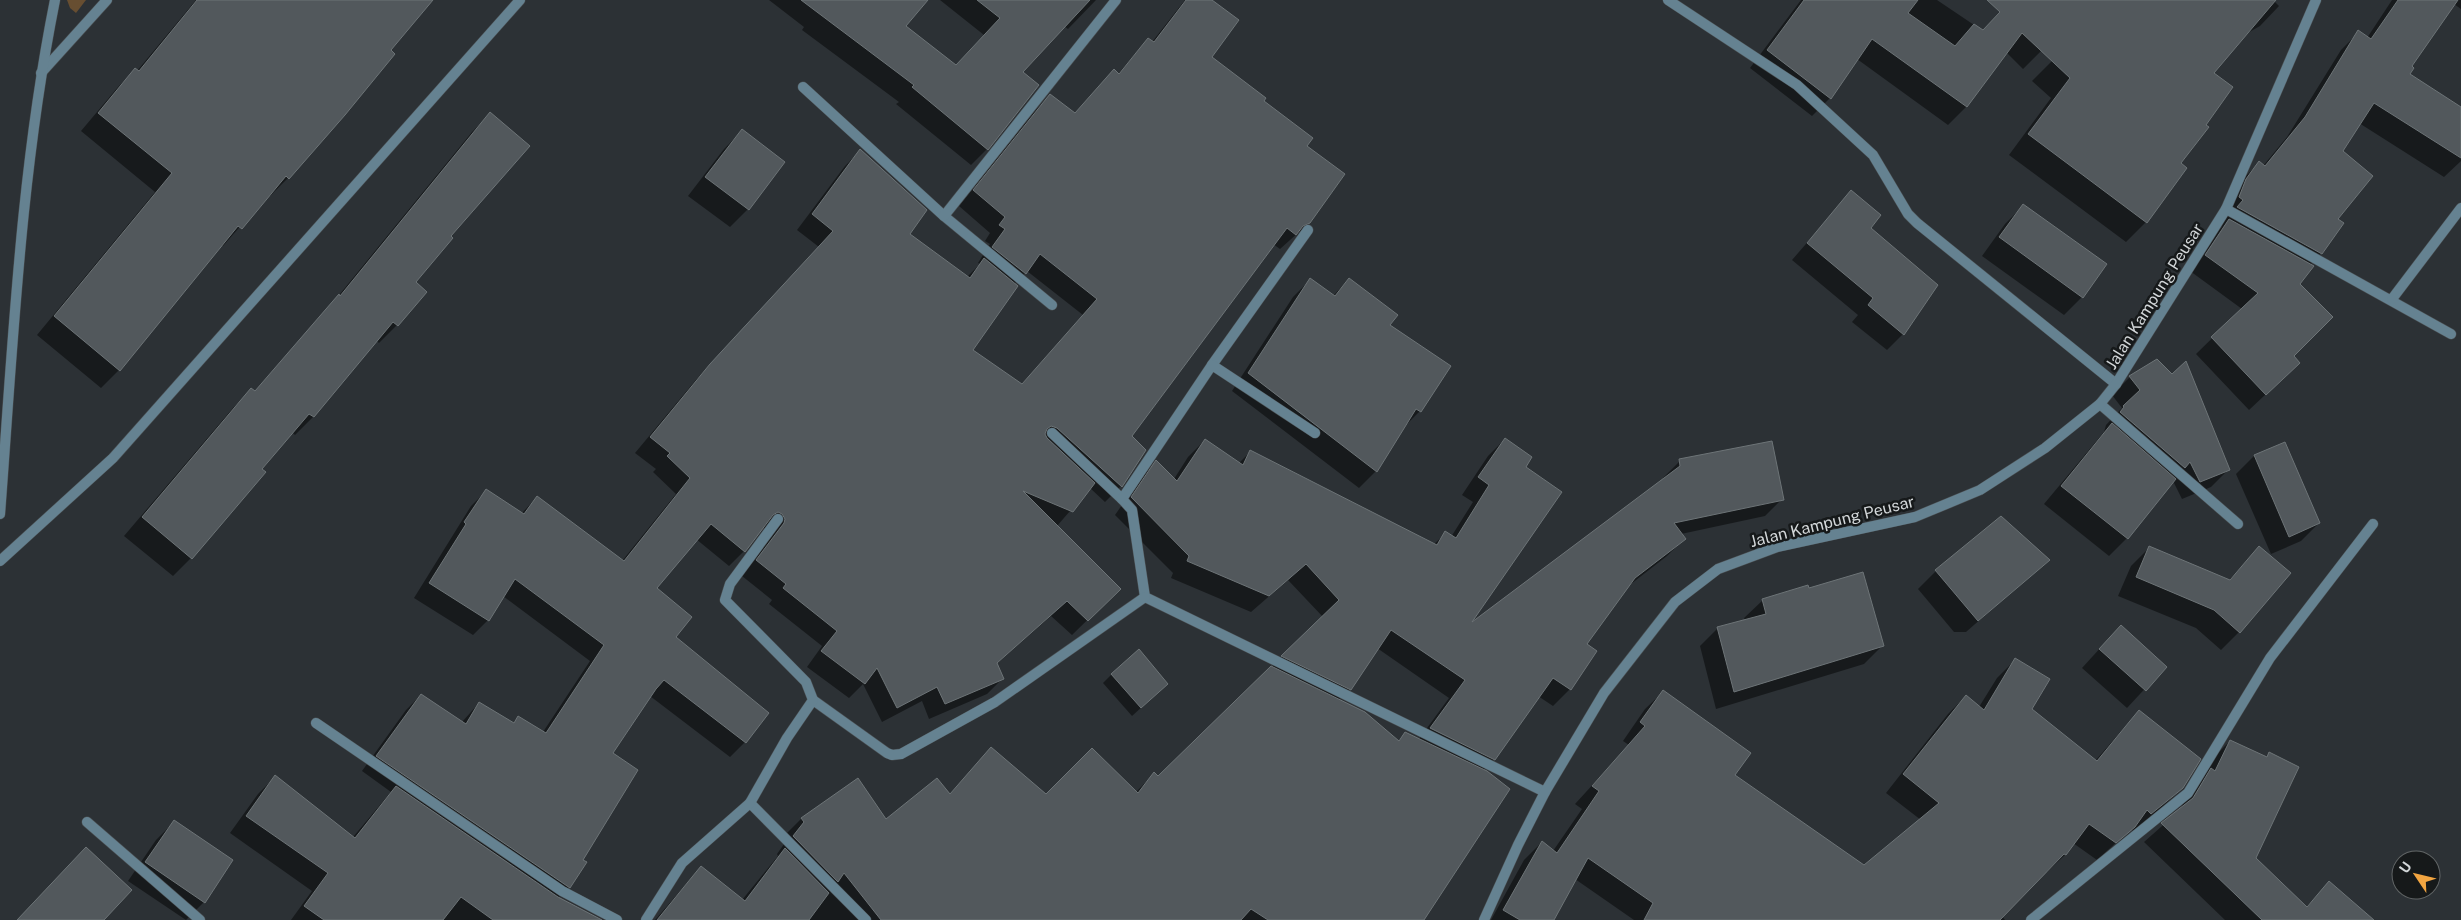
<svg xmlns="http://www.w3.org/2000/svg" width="2461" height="920" viewBox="0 0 2461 920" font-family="'Public Sans',sans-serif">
  <rect width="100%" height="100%" fill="#2c3135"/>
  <path fill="#674e31" d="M 67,0 L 86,0 L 76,13 L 70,8 Z"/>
  <g fill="#0007" fill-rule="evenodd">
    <path d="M 196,0 L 430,0 L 389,51 L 344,114 L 288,178 L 270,196 L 268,195 L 223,246 L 221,245 L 119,370 L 101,388 L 37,335 L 155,192 L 81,131 L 118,87 L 136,69 L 137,71 Z"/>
    <path d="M 769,0 L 926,0 L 904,26 L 955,66 L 984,35 L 940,0 L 1096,0 L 1068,29 L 1064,26 L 1021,72 L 987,149 L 971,165 L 896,104 L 899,102 L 802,30 L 804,27 Z"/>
    <path d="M 1185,0 L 1210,0 L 1210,57 L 1262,102 L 1305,147 L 1309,223 L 1280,249 L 1273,244 L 1130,436 L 1145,450 L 1121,486 L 1105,502 L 1090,488 L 1057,526 L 1119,589 L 1072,635 L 1051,616 L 996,664 L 1002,679 L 987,694 L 929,719 L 922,701 L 882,722 L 863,684 L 849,698 L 807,667 L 822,646 L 769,604 L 772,600 L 742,576 L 767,529 L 762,527 L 744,551 L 729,566 L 696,539 L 655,588 L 674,637 L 745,742 L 730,757 L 650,696 L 612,753 L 582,860 L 569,887 L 558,898 L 600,920 L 291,920 L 312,891 L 230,833 L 258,794 L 275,777 L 353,837 L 391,792 L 362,771 L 406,710 L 421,695 L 462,722 L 479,703 L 513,723 L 518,718 L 543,732 L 590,661 L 503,596 L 488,620 L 473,635 L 414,598 L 471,506 L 486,491 L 521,514 L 537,497 L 622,561 L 676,494 L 653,472 L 656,469 L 635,453 L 695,381 L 819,247 L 797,230 L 845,166 L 860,151 L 908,234 L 967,277 L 980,264 L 978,263 L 990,244 L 985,241 L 990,233 L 959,206 L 1035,111 L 1050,95 L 1074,114 L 1114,71 L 1118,74 L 1148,39 L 1152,42 ZM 1027,271 L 1083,315 L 1021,385 L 971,350 L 1014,284 Z"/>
    <path d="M 1801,0 L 1937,0 L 1983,31 L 2012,0 L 2081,0 L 2041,51 L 2023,69 L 2006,52 L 1966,107 L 1948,125 L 1857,59 L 1830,98 L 1812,116 L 1750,68 Z"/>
    <path d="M 2128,0 L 2273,0 L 2279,6 L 2260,26 L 2244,35 L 2212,73 L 2179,163 L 2146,222 L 2126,242 L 2009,155 L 2051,98 L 2032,81 L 2052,61 Z"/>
    <path d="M 2392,0 L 2461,0 L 2461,9 L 2454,4 L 2411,67 L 2408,75 L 2461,109 L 2461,161 L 2444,177 L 2359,123 L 2341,151 L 2337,219 L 2342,224 L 2321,253 L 2310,265 L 2298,285 L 2282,379 L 2249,410 L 2196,354 L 2242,309 L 2190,271 L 2213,236 L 2222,227 L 2220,226 L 2241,181 L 2259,163 L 2263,166 L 2287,137 L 2341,50 L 2359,32 L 2367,38 Z"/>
    <path d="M 490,114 L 449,236 L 414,282 L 397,325 L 379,343 L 376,340 L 313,417 L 295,435 L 292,432 L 191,558 L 173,576 L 124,536 L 233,408 L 251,390 L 254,392 L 335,300 L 472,132 Z"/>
    <path d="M 742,131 L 748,209 L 730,227 L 688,196 L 724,149 Z"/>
    <path d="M 1851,192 L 1869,228 L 1903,334 L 1887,350 L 1852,322 L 1858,315 L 1792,260 Z"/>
    <path d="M 2023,206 L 2082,297 L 2064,315 L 1982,256 L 2005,224 Z"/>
    <path d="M 1349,279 L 1388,326 L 1420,411 L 1404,427 L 1376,471 L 1359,488 L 1232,391 L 1293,297 L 1310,280 L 1333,296 Z"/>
    <path d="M 2130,377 L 2229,469 L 2211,487 L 2182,499 L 2173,481 L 2127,538 L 2109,556 L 2044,504 L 2104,432 L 2106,425 L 2122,408 L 2112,395 Z"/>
    <path d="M 1505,439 L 1524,467 L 1467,626 L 1663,480 L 1663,478 L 1680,461 L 1782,499 L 1765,516 L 1681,534 L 1684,539 L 1667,556 L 1627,587 L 1585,645 L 1595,652 L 1570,689 L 1553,706 L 1538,696 L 1494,759 L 1483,771 L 1422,920 L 655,920 L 701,867 L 742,900 L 778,856 L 777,854 L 787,840 L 784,836 L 801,819 L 857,780 L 886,821 L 949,795 L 991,749 L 1046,796 L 1135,793 L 1154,774 L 1158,778 L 1323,617 L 1288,580 L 1251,612 L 1171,578 L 1173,573 L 1115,515 L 1140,479 L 1156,462 L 1174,479 L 1188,457 L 1205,440 L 1239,463 L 1251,451 L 1433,545 L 1446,533 L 1451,537 L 1473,502 L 1462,495 L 1488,456 ZM 1377,648 L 1449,698 L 1419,739 L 1406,733 L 1397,742 L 1338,700 L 1350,689 Z"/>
    <path d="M 2284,443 L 2319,523 L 2301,541 L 2271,554 L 2236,474 L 2254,456 Z"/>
    <path d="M 2149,548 L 2228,581 L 2259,548 L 2239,632 L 2221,650 L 2196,628 L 2118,596 L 2131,566 Z"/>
    <path d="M 2048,560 L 1966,632 L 1954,632 L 1918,589 L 1936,571 Z"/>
    <path d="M 1808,589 L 1882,646 L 1864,664 L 1716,709 L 1700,646 L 1718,628 L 1745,621 L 1744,618 L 1763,600 Z"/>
    <path d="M 2103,645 L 2165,667 L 2127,708 L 2082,668 Z"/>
    <path d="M 2015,660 L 2030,710 L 2095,761 L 2139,711 L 2182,788 L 2163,806 L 2133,831 L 2131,829 L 2097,860 L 2073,843 L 2065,855 L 2047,872 L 2045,871 L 2002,916 L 2005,920 L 1634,920 L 1575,879 L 1552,920 L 1491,920 L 1524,860 L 1542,842 L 1553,851 L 1582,809 L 1575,804 L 1629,745 L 1623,741 L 1645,709 L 1663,692 L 1734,775 L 1864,866 L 1921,820 L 1886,793 L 1948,714 L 1966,696 L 1979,707 L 1997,678 Z"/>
    <path d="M 1112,674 L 1167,684 L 1132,716 L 1103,683 Z"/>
    <path d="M 2230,741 L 2265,757 L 2269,754 L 2254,858 L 2305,908 L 2329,883 L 2370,920 L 2225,920 L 2144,842 L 2179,811 L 2193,787 L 2204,777 L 2212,759 Z"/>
    <path d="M 174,822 L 204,902 L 186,920 L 128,881 L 156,840 Z"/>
  </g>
  <g fill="#52585c" stroke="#6d7477">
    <path d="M 197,0 L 433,0 L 391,50 L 395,54 L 345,115 L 289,179 L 286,176 L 242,229 L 238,226 L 120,371 L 54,316 L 172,173 L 98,113 L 135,68 L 139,71 Z"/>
    <path d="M 801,0 L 928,0 L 906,26 L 956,65 L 1000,18 L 977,0 L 1090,0 L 1023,72 L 1039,85 L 988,150 L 912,87 L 914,85 Z"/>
    <path d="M 1186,0 L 1212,0 L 1239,20 L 1212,57 L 1266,98 L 1264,101 L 1313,138 L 1307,146 L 1345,174 L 1310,223 L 1303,226 L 1296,235 L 1287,228 L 1132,436 L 1146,450 L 1122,487 L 1057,428 L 1051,426 L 1047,429 L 1045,434 L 1047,438 L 1095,483 L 1073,512 L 1023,491 L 1121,589 L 1088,621 L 1067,601 L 997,663 L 1004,679 L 945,704 L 937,687 L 897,708 L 877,668 L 865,684 L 821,651 L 837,631 L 783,588 L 786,584 L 756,560 L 784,523 L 785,519 L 782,514 L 778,512 L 773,515 L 745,552 L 711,524 L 657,588 L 692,617 L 676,637 L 769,713 L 746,743 L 664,680 L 656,689 L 613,753 L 638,770 L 583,860 L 587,862 L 570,888 L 376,756 L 421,694 L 466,724 L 479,702 L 514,723 L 518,716 L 546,733 L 604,645 L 515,579 L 489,621 L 429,583 L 466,524 L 464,522 L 486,489 L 524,514 L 537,496 L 624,561 L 690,478 L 667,456 L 670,453 L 650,437 L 710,364 L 833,231 L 812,214 L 860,149 L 927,210 L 910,234 L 970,278 L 984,258 L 1018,286 L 973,350 L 1022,384 L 1097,299 L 1040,254 L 1026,274 L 992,247 L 1005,229 L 999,225 L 1005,217 L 973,190 L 1050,94 L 1075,113 L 1114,69 L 1119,74 L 1148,38 L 1154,42 Z"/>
    <path d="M 1804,0 L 1918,0 L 1908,13 L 1955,46 L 1974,24 L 1983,30 L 2000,12 L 1987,0 L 2276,0 L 2214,73 L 2233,87 L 2206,125 L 2209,127 L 2181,163 L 2187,168 L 2147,223 L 2028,134 L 2070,78 L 2022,33 L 1967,107 L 1872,39 L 1831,99 L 1767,50 Z"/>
    <path d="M 2398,0 L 2458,0 L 2412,66 L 2414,68 L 2410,74 L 2461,107 L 2461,158 L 2374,103 L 2343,151 L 2373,176 L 2338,219 L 2344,223 L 2322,254 L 2237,207 L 2243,200 L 2239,197 L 2246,179 L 2259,161 L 2265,166 L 2305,117 L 2358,30 L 2371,39 Z"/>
    <path d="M 490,112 L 530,146 L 451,236 L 453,238 L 416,282 L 427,292 L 398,326 L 393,322 L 314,417 L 309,414 L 262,469 L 266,472 L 192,559 L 142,517 L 251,388 L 255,391 L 339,294 L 340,296 Z"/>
    <path d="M 742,129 L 785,162 L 749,210 L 705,177 Z"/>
    <path d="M 1851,190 L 1881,215 L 1871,228 L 1938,285 L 1904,335 L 1868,305 L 1873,298 L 1807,243 Z"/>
    <path d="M 2023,204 L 2107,264 L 2083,298 L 1999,237 Z"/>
    <path d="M 2229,219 L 2314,266 L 2300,284 L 2333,317 L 2294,356 L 2300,363 L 2266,395 L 2211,337 L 2258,293 L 2205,255 Z"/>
    <path d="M 1310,278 L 1335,296 L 1349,278 L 1398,315 L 1390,325 L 1451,366 L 1421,412 L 1416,409 L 1377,472 L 1248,373 Z"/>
    <path d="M 2157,359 L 2172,374 L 2186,361 L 2230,470 L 2200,482 L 2190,462 L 2185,468 L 2120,412 L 2124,407 L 2123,406 L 2140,390 L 2129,376 Z"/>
    <path d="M 2112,423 L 2176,479 L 2128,539 L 2061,486 Z"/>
    <path d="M 1505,438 L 1532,457 L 1526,467 L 1562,492 L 1472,622 L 1680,466 L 1679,459 L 1772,441 L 1784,500 L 1674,523 L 1686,539 L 1635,578 L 1587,644 L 1597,651 L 1571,690 L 1553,678 L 1495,760 L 1430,728 L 1465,680 L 1391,630 L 1351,690 L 1281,656 L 1339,600 L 1306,564 L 1269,596 L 1187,561 L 1189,556 L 1131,497 L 1156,460 L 1177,481 L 1205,439 L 1243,465 L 1250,450 L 1437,545 L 1445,531 L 1456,538 L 1489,485 L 1478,477 Z"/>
    <path d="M 2285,442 L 2320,523 L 2289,537 L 2254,455 Z"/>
    <path d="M 2001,516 L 2050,560 L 1978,621 L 1935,570 Z"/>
    <path d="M 2149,546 L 2230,580 L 2259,546 L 2291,573 L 2240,633 L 2214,610 L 2136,577 Z"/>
    <path d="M 1863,572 L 1884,646 L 1734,692 L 1717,627 L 1766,614 L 1762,599 L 1808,585 L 1809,588 Z"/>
    <path d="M 2121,625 L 2167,667 L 2146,691 L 2099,649 Z"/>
    <path d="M 1139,649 L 1168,684 L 1141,708 L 1111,674 Z"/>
    <path d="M 2015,658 L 2050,679 L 2032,709 L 2097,761 L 2139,710 L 2201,759 L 2183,788 L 2151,814 L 2147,810 L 2135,827 L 2116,843 L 2089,824 L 2066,855 L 2064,854 L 2000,920 L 1644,920 L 1653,903 L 1588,858 L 1554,920 L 1520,920 L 1503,910 L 1542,841 L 1557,853 L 1599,791 L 1592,786 L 1645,726 L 1640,722 L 1663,690 L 1751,753 L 1735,775 L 1864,865 L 1939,803 L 1903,774 L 1966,695 L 1984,710 Z"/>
    <path d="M 1271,666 L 1365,712 L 1399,741 L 1405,732 L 1487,771 L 1510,789 L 1424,920 L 1268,920 L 1251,909 L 1241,920 L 881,920 L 844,873 L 838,882 L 793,836 L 804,822 L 801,818 L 858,778 L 886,819 L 937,778 L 950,794 L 991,747 L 1046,794 L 1092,748 L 1138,793 L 1154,772 L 1158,776 Z"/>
    <path d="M 2230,740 L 2267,757 L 2269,752 L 2299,767 L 2256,858 L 2307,907 L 2329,881 L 2374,920 L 2262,920 L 2161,823 L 2193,798 L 2211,768 L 2215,771 Z"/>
    <path d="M 275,775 L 355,838 L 396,786 L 558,897 L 602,920 L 493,920 L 461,897 L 443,920 L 324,920 L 304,906 L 328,873 L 246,816 Z"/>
    <path d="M 174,820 L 233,860 L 205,903 L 145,862 Z"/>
    <path d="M 86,847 L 132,890 L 104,920 L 17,920 Z"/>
    <path d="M 785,848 L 829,893 L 809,920 L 657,920 L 701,866 L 745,901 Z"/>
  </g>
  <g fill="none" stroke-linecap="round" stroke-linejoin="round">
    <defs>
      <g id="street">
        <path d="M 1668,0 L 1797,85 L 1873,155 L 1908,214 L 1917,223 L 2116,384"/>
        <path d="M 41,73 L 107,0"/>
        <path d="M 803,87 L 944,216 L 1052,305"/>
        <path d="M 2226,209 L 2451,334"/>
        <path d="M 944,216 L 1116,0"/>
        <path d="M 2392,299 L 2461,208"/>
        <path d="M 1212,365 L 1308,230"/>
        <path d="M 2100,404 L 2238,524"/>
        <path d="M 1052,433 L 1122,499"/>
        <path d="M 1315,433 L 1212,365 L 1122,499 L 1132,510 L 1145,597 L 1545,792"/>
        <path d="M 0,514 C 13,342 21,169 55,0"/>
        <path d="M 0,561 L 113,458 L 520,0"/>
        <path d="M 813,700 L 887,753 L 892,755 L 901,754 L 995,702 L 1145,597"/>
        <path d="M 316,723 L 562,891 L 617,920"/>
        <path d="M 750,803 L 866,920"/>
        <path d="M 87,822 L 200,920"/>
        <path d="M 646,920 L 682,863 L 750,803 L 787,738 L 813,700 L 806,682 L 725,600 L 730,584 L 778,519"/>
        <path d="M 1484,920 L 1518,845 L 1545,792 L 1604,693 L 1675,602 L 1718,569 L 1777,547 L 1915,517 L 1980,490 L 2045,448 L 2100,404 L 2116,384 L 2226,209 L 2316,0"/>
        <path d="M 2031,920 L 2188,793 L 2270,658 L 2373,524"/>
      </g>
    </defs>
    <use href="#street" stroke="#4a4f52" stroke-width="11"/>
    <use href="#street" stroke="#658291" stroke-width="10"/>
  </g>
  <g text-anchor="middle" stroke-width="5" stroke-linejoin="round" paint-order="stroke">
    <g font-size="16" fill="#d2d6d8" stroke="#16191a">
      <text transform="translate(2154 296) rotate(-58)" y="6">Jalan Kampung Peusar</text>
      <text transform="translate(1832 521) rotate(-14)" y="6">Jalan Kampung Peusar</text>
    </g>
  </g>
  <g transform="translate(2416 875) rotate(305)"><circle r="24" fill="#16191a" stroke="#616566"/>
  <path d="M0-4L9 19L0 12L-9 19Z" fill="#f2a541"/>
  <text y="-8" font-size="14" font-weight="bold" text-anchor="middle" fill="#d2d6d8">U</text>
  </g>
</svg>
